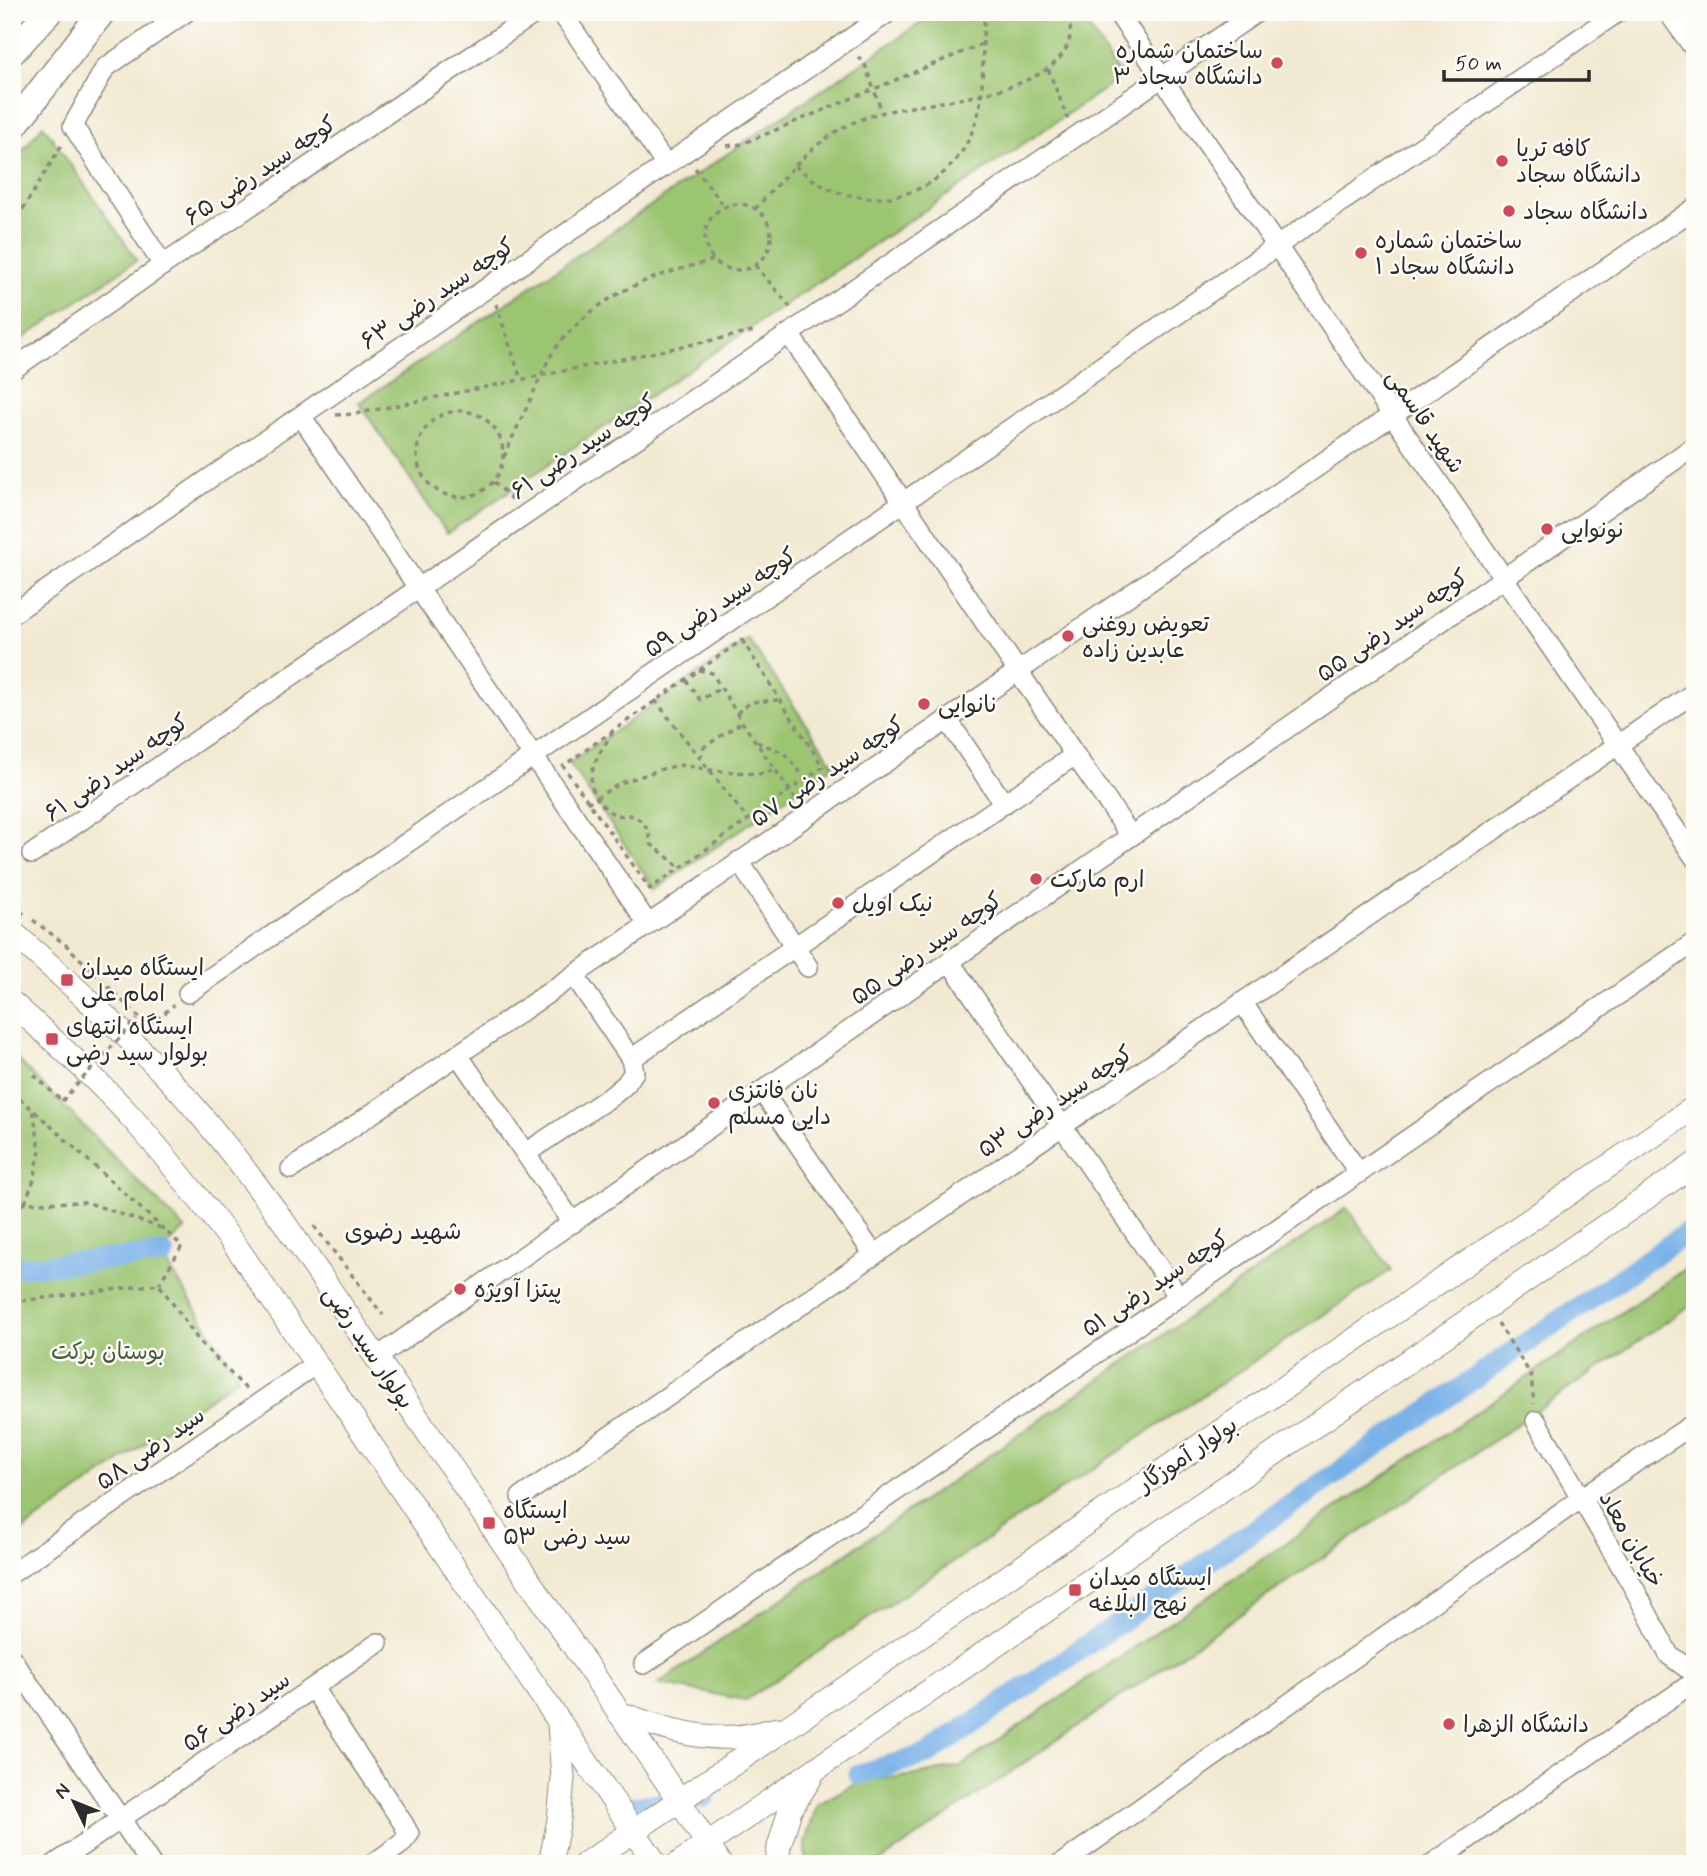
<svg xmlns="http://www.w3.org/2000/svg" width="1707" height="1876" viewBox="0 0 1707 1876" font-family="Mynerve,'Playpen Sans Arabic',sans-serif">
  <rect width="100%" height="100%" fill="#fdfcf7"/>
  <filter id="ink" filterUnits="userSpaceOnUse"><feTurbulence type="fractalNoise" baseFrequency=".0143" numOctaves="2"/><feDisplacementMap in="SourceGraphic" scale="14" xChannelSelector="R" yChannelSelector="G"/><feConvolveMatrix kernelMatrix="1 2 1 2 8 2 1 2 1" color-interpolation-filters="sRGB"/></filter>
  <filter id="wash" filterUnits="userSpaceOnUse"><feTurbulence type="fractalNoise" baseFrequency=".00686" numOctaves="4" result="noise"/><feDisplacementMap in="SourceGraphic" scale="28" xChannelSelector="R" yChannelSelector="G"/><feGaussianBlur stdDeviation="1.57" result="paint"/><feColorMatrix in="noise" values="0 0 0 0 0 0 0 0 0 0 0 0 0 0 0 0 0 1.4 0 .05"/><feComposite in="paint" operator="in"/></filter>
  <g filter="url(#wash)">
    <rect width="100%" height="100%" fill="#f2e9d2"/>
    <g fill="#9cc572" stroke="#64784e" stroke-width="2">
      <path d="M 937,12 L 1078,12 L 1122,77 L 447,533 L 359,403 Z"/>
      <path d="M 43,125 L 137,260 L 12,346 L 12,164 Z"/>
      <path d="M 748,639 L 834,765 L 655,889 L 569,763 Z"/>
      <path d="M 12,1054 L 185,1229 L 160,1252 L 239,1377 L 12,1538 Z"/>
      <path d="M 1347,1208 L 1391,1270 L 746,1700 L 658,1684 Z"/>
      <path d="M 1695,1262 L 1695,1302 L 877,1864 L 806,1864 L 805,1843 L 817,1805 L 861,1780 L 911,1776 L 961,1766 Z"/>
    </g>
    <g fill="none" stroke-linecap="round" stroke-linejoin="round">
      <g stroke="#79b1e9" stroke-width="21">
        <path d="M 12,1268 L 164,1254"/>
        <path d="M 859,1774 L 928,1754 L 1695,1227"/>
        <path d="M 633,1807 L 705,1797"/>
      </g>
    </g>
  </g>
  <g filter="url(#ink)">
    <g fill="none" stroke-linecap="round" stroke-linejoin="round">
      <defs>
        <g id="minor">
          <path d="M 561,12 L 666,165"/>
          <path d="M 1117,12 L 1695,858"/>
          <path d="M 1668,12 L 1695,50"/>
          <path d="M 163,265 L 73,126 L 105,68 L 186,12"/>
          <path d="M 789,334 L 1075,755 L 1131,836"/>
          <path d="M 12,370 L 163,265 L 537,12"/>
          <path d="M 301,416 L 648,924"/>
          <path d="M 12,614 L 889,12"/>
          <path d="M 947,719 L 1004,804"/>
          <path d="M 32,854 L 1257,12"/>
          <path d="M 739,861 L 808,967"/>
          <path d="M 950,962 L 1179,1297"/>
          <path d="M 188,993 C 666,669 1143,342 1618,12"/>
          <path d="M 1242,1002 L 1359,1173"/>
          <path d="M 458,1055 L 573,1223"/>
          <path d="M 631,1059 L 1075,755"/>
          <path d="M 762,1091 L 874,1255"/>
          <path d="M 526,1153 L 613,1095 L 626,1084 L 634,1072 L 631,1059 L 574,975"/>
          <path d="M 291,1169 L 1695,208"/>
          <path d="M 376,1358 L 1695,446"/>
          <path d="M 1536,1421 L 1635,1590 L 1669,1655 L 1695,1674"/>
          <path d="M 521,1497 L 1695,692"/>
          <path d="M 12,1573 L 316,1364"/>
          <path d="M 12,1659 L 151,1864"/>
          <path d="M 644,1664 L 1695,942"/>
          <path d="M 313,1688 L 403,1823 L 409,1834 L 401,1844 L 373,1864"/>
          <path d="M 55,1864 L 378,1643"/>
          <path d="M 1061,1864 L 1580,1499 L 1695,1423"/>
          <path d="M 1432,1864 L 1695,1681"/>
        </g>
        <g id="major">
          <path d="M 12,932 C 66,979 119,1027 169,1079 C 210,1123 247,1172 283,1221 L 679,1800 L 720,1864"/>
          <path d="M 12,1003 C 54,1040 95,1077 132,1118 C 170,1161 205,1206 240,1252 L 656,1864"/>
          <path d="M 619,1713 C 658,1727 693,1739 735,1737 C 750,1736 764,1732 778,1729"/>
          <path d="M 550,1864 L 559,1820 L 563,1778 L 559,1724"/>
          <path d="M 585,1864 L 788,1727 L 1695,1107"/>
          <path d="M 678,1864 L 1695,1164"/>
          <path d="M 777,1864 L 779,1847 L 790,1810 L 811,1777"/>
        </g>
        <g id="highway">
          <path d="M 12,52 L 49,12"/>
          <path d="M 12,128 L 102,12"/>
        </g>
      </defs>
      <use href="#minor" stroke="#8e8a7e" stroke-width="22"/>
      <use href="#major" stroke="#8e8a7e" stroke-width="25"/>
      <use href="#highway" stroke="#8e8a7e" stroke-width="29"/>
      <g stroke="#8e8a7e" stroke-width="3.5" stroke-dasharray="5 5" stroke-linecap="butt">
        <path d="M 858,57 L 864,62 L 882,112"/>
        <path d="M 1048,69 L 1068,119"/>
        <path d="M 727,146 L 742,144 L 982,44"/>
        <path d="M 795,166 C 809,177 824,189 841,193 C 900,210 956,182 975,124 C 986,95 981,54 984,22 L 987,12"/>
        <path d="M 695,168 L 725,207"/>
        <circle cx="738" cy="237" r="33"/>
        <path d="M 755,209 C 785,177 814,139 855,122 C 864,118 875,114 885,112 C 932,101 1049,95 1068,44 C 1072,34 1070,22 1068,12"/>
        <path d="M 12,227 L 63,143"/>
        <path d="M 755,265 L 792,309"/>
        <path d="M 496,304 L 521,379"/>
        <circle cx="460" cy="454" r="43"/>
        <path d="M 336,415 L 355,414 L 757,331"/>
        <path d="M 504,457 C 513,436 523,415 533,394 C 540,378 547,360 557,346 C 602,291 649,277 714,260"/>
        <path d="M 494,482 L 513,500"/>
        <path d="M 742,640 L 823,767 L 650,889 L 563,766 Z"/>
        <path d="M 699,670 L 712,673 L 742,722 L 797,801"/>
        <path d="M 686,680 L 700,700 L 721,688"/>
        <path d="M 655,700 L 748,820"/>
        <path d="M 737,713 L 751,702 L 779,700"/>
        <path d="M 613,732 C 599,753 580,779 600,802 C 605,808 611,814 618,815 C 624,817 623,814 629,815 C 644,818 649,830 651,844 L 681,868"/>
        <path d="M 757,742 L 784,753 L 806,779"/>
        <path d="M 700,758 L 704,747 L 742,722"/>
        <path d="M 587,803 L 621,783 L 665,768 L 684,765 L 709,770 L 759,774 L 775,770"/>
        <path d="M 12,905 L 24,914"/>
        <path d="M 33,920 L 66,945 L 153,1031"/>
        <path d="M 149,1026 L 174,1005"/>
        <path d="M 34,1075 L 62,1101"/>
        <path d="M 12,1092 L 32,1109 L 182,1246 L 159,1284"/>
        <path d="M 25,1203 L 34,1179 L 40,1150 L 33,1111"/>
        <path d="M 12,1209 L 25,1203 L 86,1202 L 161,1228"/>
        <path d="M 314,1226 L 383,1315"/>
        <path d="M 12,1302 L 159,1284 L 199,1341 L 246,1389"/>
        <path d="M 1498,1323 L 1531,1375 L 1534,1404"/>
      </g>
      <use href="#minor" stroke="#fff" stroke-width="19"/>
      <use href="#major" stroke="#fff" stroke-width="23"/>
      <use href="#highway" stroke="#fff" stroke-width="26"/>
      <path stroke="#8e8a7e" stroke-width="3.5" stroke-dasharray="5 5" stroke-linecap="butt" d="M 62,1101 L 137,1019"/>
    </g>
  </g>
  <g fill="#d1495b" stroke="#fdfcf7" stroke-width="2.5">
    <circle cx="1277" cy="63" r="7"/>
    <circle cx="1502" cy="161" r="7"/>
    <circle cx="1509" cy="211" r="7"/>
    <circle cx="1361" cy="253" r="7"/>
    <circle cx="1547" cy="529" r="7"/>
    <circle cx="1068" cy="636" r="7"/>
    <circle cx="924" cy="704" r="7"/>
    <circle cx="1036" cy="879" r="7"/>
    <circle cx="838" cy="903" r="7"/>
    <rect x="60" y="973" width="14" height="14" rx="3.5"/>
    <rect x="45" y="1032" width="14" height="14" rx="3.5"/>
    <circle cx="714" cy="1103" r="7"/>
    <circle cx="460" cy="1289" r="7"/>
    <rect x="482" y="1516" width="14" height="14" rx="3.5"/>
    <rect x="1068" y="1583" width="14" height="14" rx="3.5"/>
    <circle cx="1449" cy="1724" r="7"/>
  </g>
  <g text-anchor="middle" stroke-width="5" stroke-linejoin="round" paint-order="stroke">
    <g font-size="23" fill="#2b2b2b" stroke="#fdfcf7" text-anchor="start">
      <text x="1263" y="58" text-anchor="end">ساختمان شماره<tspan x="1263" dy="26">۳ دانشگاه سجاد</tspan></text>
      <text x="1516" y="156">کافه تریا<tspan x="1516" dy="26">دانشگاه سجاد</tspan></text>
      <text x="1523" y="219">دانشگاه سجاد</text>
      <text x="1375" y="248">ساختمان شماره<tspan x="1375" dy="26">۱ دانشگاه سجاد</tspan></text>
      <text x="1561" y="537">نونوایی</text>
      <text x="1082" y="631">تعویض روغنی<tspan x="1082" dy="26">عابدین زاده</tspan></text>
      <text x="938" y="712">نانوایی</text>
      <text x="1050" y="887">ارم مارکت</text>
      <text x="852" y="911">نیک اویل</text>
      <text x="81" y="975">ایستگاه میدان<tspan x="81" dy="26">امام علی</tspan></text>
      <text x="66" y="1034">ایستگاه انتهای<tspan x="66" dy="26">بولوار سید رضی</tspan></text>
      <text x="728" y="1098">نان فانتزی<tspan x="728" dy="26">دایی مسلم</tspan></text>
      <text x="474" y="1297">پیتزا آویژه</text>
      <text x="503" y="1518">ایستگاه<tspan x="503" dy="26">سید رضی ۵۳</tspan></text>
      <text x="1089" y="1585">ایستگاه میدان<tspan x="1089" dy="26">نهج البلاغه</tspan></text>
      <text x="1463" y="1732">دانشگاه الزهرا</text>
    </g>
    <g font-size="23" fill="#2b2b2b" stroke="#fdfcf7">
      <text transform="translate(260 170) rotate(-34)" y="8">کوچه سید رضی ۶۵</text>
      <text transform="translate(437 293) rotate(-34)" y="8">کوچه سید رضی ۶۳</text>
      <text transform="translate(1426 421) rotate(56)" y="8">شهید قاسمی</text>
      <text transform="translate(583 446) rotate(-34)" y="8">کوچه سید رضی ۶۱</text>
      <text transform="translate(720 602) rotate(-34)" y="8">کوچه سید رضی ۵۹</text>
      <text transform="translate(1392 625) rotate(-35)" y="8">کوچه سید رضی ۵۵</text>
      <text transform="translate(116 767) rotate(-35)" y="8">کوچه سید رضی ۶۱</text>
      <text transform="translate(827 771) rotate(-34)" y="8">کوچه سید رضی ۵۷</text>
      <text transform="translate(926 948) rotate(-35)" y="8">کوچه سید رضی ۵۵</text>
      <text transform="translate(1055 1101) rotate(-34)" y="8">کوچه سید رضی ۵۳</text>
      <text transform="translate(1155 1283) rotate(-34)" y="8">کوچه سید رضی ۵۱</text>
      <text transform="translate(369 1347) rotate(56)" y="8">بولوار سید رضی</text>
      <text transform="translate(150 1448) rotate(-35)" y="8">سید رضی ۵۸</text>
      <text transform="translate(1187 1454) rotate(-34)" y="8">بولوار آموزگار</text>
      <text transform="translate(1632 1539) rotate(60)" y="8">خیابان معاد</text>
      <text transform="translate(236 1711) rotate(-34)" y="8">سید رضی ۵۶</text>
    </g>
    <g font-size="23" fill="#4d5940" stroke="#fdfcf7">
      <text x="108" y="1359">بوستان برکت</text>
    </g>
    <g font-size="24" fill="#2b2b2b" stroke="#fdfcf7">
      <text x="403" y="1239">شهید رضوی</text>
    </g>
  </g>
  <rect width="1707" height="1876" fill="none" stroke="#fdfcf7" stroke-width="42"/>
  <g transform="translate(74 1802) rotate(313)" stroke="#fdfcf7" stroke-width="5" paint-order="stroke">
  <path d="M0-5L12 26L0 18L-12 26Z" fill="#2b2b2b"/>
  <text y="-10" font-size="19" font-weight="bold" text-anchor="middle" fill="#2b2b2b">N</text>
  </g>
  <path d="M1444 70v10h145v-10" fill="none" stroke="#2b2b2b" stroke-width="3.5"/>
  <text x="1455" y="70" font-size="21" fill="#2b2b2b" stroke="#fdfcf7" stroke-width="5" paint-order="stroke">50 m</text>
</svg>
